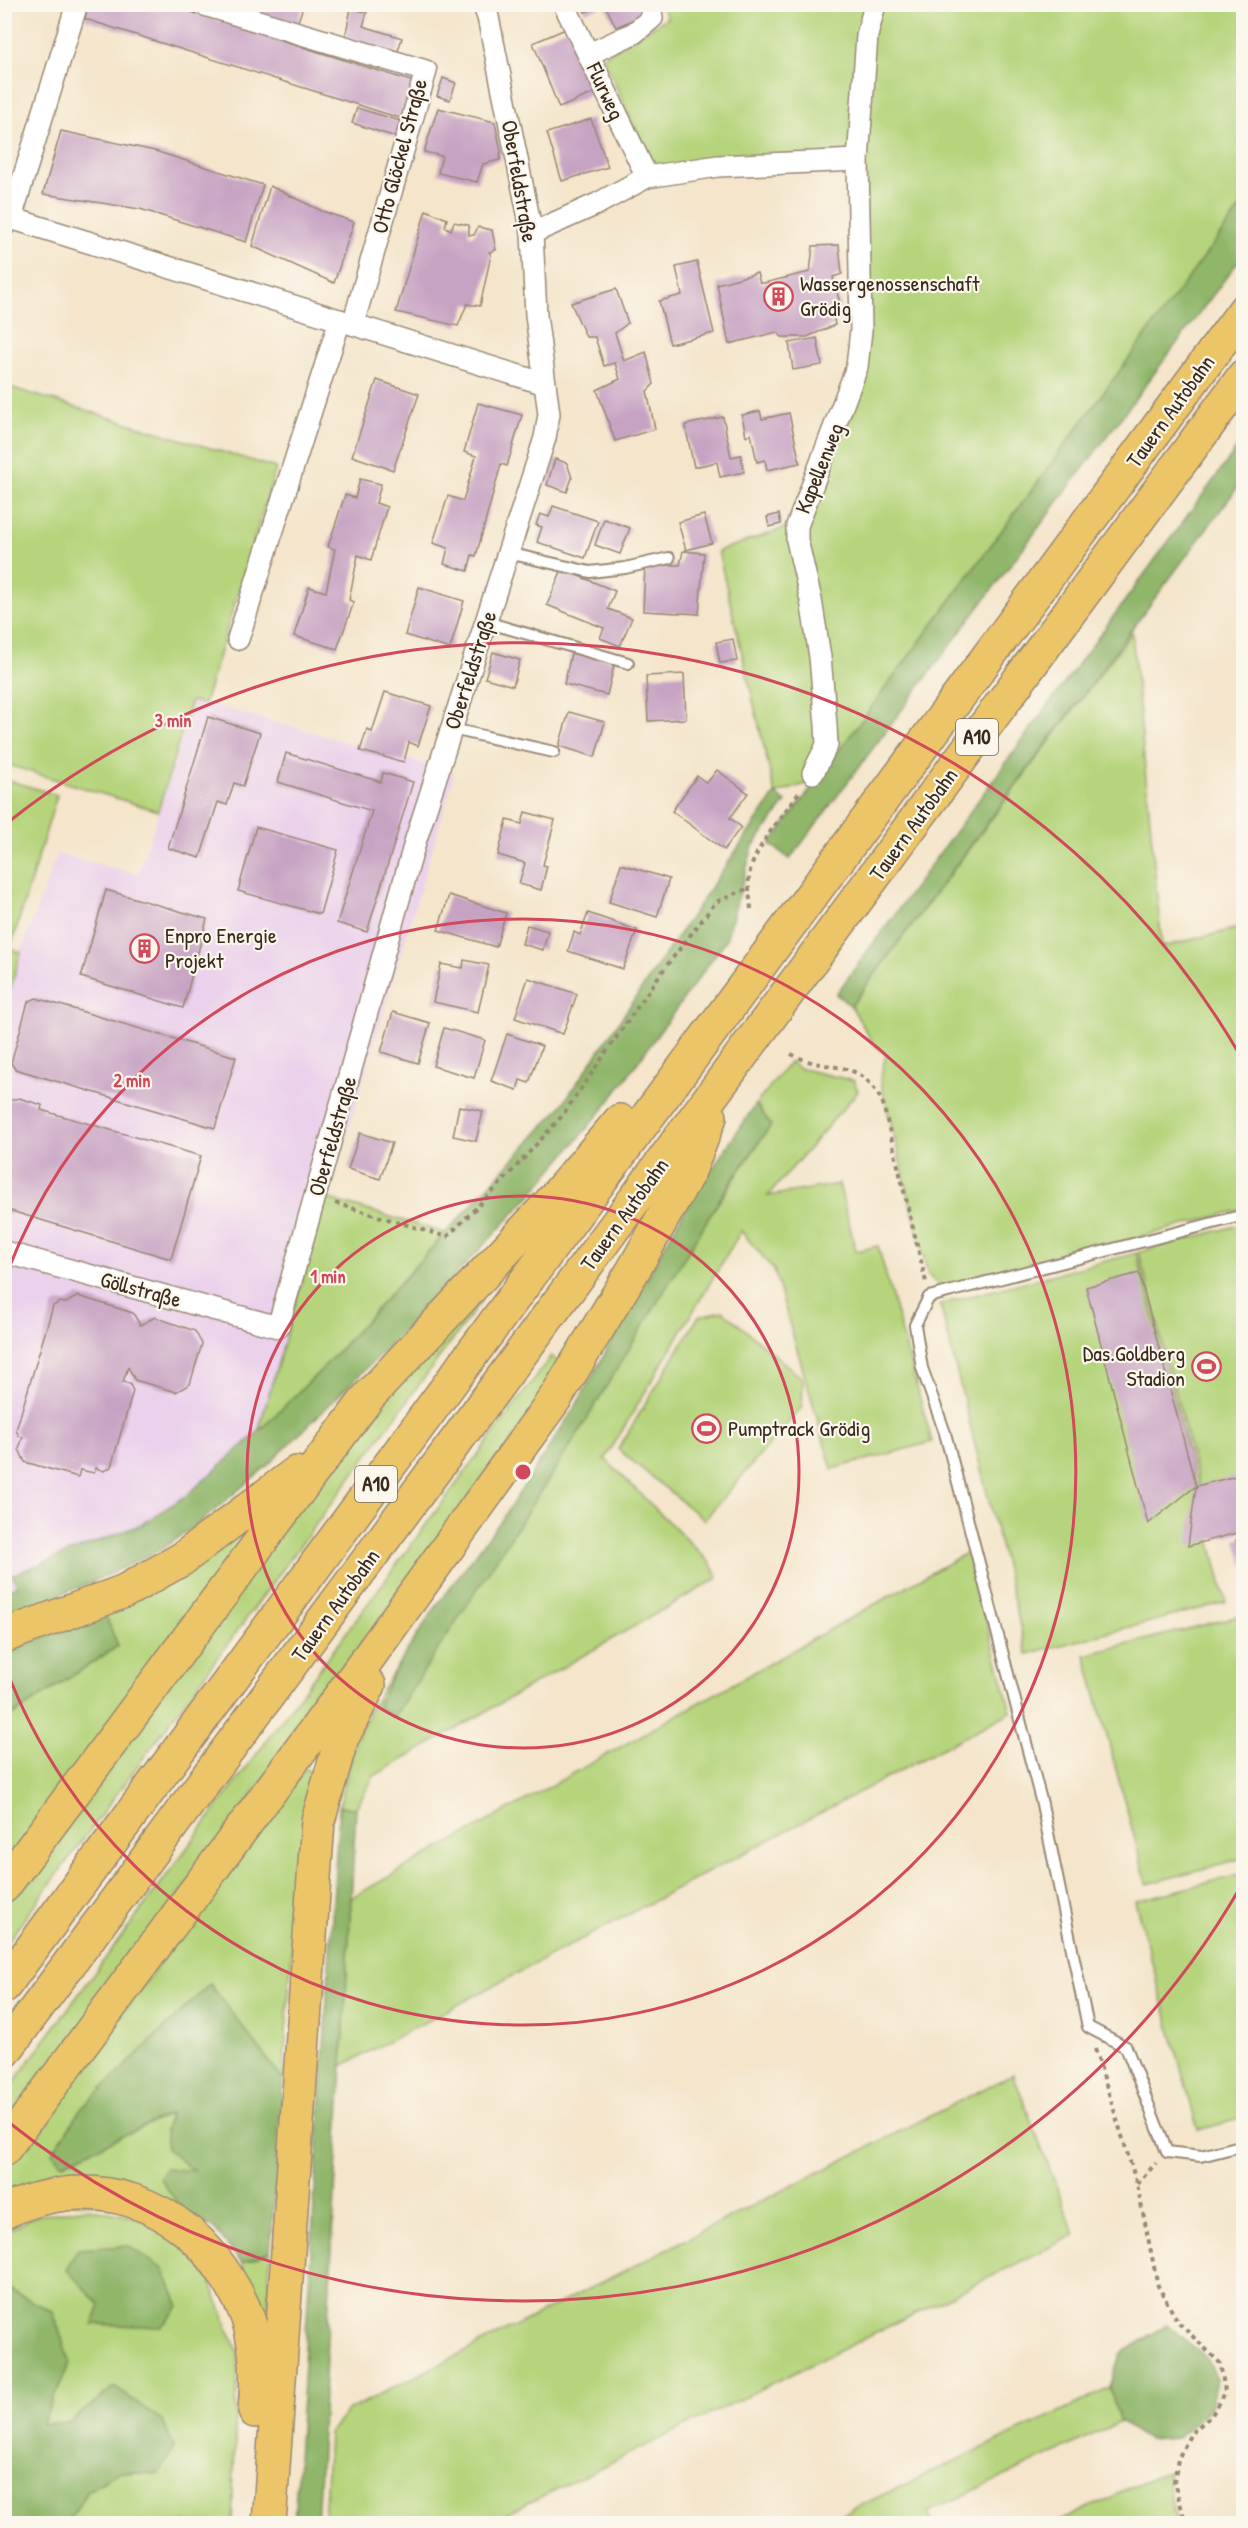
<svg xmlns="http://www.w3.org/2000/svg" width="1248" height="2528" viewBox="0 0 1248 2528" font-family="'Patrick Hand',sans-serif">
  <rect width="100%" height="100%" fill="#fbf7ec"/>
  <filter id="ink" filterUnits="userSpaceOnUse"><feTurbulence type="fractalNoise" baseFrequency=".0167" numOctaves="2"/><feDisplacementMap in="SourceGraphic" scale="12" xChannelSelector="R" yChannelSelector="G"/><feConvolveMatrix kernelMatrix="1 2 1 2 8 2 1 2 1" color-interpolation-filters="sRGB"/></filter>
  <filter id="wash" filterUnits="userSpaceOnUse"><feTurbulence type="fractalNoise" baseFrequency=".008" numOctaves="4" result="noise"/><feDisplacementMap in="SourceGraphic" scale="24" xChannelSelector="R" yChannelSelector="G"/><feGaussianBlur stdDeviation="1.35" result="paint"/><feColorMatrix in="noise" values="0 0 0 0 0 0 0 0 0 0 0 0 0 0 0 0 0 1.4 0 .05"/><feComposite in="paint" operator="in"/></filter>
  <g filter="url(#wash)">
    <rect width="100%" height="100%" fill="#f4e5cb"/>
    <path fill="#ebd1eb" d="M 193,700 L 455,772 L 258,1432 L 186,1496 L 140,1525 L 13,1574 L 17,1586 L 5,1590 L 5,1007 L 21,952 L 57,854 L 138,874 L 172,772 Z"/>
    <g fill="#b5d47b" stroke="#787f4c" stroke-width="1.5">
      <path d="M 662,5 L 1243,5 L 1243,204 L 818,780 L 775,794 L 718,551 L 809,520 L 860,382 L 864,166 L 654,171 L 603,57 L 667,18 Z"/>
      <path d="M 9,387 L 276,468 L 204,704 L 191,701 L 158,811 L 5,764 L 4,402 Z"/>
      <path d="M 1132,632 L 1162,947 L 1243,927 L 1243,1209 L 961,1286 L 940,1286 L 928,1275 L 880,1079 L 886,1055 L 873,1043 L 851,1006 Z"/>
      <path d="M 4,779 L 57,795 L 12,943 L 4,940 Z"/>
      <path d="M 5,948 L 21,952 L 5,1007 L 4,948 Z"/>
      <path d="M 790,1061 L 798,1068 L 854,1081 L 858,1091 L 768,1196 L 839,1184 L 856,1251 L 878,1246 L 932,1442 L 832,1469 L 774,1270 L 741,1231 L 605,1459 L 710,1563 L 718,1578 L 374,1776 L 356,1808 L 339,1807 L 355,1743 L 369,1711 L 397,1666 L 377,1707 L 771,1125 L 756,1104 Z"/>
      <path d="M 326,1198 L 445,1233 L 320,1371 L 258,1432 Z"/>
      <path d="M 1243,1224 L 1243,1481 L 1201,1492 L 1139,1252 Z"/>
      <path d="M 1137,1253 L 1226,1602 L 1027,1654 L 940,1304 Z"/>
      <path d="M 477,1298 L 481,1301 L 5,1945 L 5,1903 L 312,1486 L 373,1409 Z"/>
      <path d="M 723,1311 L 803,1379 L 802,1407 L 704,1520 L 618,1449 L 699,1316 Z"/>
      <path d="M 551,1356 L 565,1367 L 5,2133 L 5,2094 Z"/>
      <path d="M 266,1507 L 5,1866 L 5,1720 L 118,1646 L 105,1614 Z"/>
      <path d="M 968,1552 L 1011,1712 L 342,2066 L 351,1898 Z"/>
      <path d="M 1243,1615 L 1243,1858 L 1147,1884 L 1085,1655 Z"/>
      <path d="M 305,1769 L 313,1772 C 295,1873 290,1977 283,2080 L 210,1984 L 63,2164 L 170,2113 L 165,2131 L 194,2172 L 181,2208 L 5,2199 L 4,2172 Z"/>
      <path d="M 1243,1874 L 1243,2118 L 1198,2130 L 1135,1901 Z"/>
      <path d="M 1013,2074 L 1075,2235 L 488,2523 L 324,2523 L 329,2433 L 347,2411 Z"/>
      <path d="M 87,2208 L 139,2218 L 183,2243 L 209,2278 L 238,2354 L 232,2523 L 67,2523 L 88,2491 L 118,2472 L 159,2474 L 114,2387 L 70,2422 L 42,2425 L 53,2312 L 5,2287 L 4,2233 L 36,2216 Z"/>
      <path d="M 270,2252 L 267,2349 L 256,2305 L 242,2263 Z"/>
      <path d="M 1110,2388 L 1120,2422 L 928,2512 L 933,2523 L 823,2523 Z"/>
      <path d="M 1167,2471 L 1173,2511 L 1178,2523 L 1056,2523 Z"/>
    </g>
    <g fill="#90b66b" stroke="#667044" stroke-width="1.5">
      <path d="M 1243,204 L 1243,255 L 790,859 L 770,844 Z"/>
      <path d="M 1243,440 L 1243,480 L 851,1006 L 836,994 Z"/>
      <path d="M 775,794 L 786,802 L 753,846 L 726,940 L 609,1102 L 531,1195 L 384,1351 L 267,1466 L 204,1519 L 160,1550 L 93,1582 L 5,1615 L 5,1590 L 17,1586 L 12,1575 L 140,1525 L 186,1496 L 258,1432 L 320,1371 L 560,1108 Z"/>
      <path d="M 756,1104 L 771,1125 L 726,1189 L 574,1440 L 394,1717 L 377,1707 L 397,1666 L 437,1605 L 505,1515 L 575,1407 L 688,1204 Z"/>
      <path d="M 105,1614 L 118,1646 L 5,1720 L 5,1652 Z"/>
      <path d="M 339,1807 L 356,1808 L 317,2523 L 294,2524 Z"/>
      <path d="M 210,1984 L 283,2080 L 270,2252 L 242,2263 L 214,2229 L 181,2208 L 160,2179 L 166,2168 L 193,2171 L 167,2149 L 165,2131 L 170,2114 L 62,2164 L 52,2153 L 81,2109 Z"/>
      <path d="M 129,2246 L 164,2270 L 179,2306 L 161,2327 L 93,2324 L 100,2305 L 66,2269 L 78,2249 Z"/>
      <path d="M 5,2287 L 53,2312 L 70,2363 L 42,2424 L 70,2422 L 114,2387 L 162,2420 L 174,2448 L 159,2474 L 118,2472 L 88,2491 L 67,2523 L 5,2523 L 4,2344 L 7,2342 L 5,2336 Z"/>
      <path d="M 1167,2325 L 1208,2359 L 1217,2380 L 1211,2407 L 1178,2438 L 1148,2440 L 1120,2422 L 1110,2388 L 1120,2354 Z"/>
    </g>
    <g id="blocks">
      <g fill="#c7a3c3">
        <path d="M 89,4 L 166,4 L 414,82 L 403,119 L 85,19 Z"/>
        <path d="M 247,4 L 304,4 L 296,27 L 245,11 Z"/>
        <path d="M 581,4 L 637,4 L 642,16 L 616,27 L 605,5 L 585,12 Z"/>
        <path d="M 351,8 L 367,13 L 363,26 L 402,38 L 397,54 L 345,38 Z"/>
        <path d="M 568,28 L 594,93 L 559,108 L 533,43 Z"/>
        <path d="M 443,78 L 456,83 L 450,100 L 437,96 Z"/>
        <path d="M 357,108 L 404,122 L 399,138 L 352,123 Z"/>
        <path d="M 438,108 L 495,122 L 501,151 L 500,160 L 483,164 L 477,182 L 438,173 L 442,156 L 424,152 Z"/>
        <path d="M 591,119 L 608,167 L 562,181 L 547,133 Z"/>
        <path d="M 61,131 L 155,151 L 263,185 L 246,242 L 140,209 L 43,194 Z"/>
        <path d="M 270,186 L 322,211 L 354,222 L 334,283 L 252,246 Z"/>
        <path d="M 426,210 L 447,219 L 445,227 L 451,230 L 454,222 L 469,225 L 469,235 L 474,235 L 478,227 L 492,230 L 496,250 L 489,252 L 491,255 L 480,306 L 467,304 L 458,326 L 396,312 Z"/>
        <path d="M 839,245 L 842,274 L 833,277 L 841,307 L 833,312 L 835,325 L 807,337 L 782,337 L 777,332 L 729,344 L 717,284 L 757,273 L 760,283 L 764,283 L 810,272 L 813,246 Z"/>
        <path d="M 697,262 L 714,333 L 670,344 L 659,301 L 682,295 L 676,267 Z"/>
        <path d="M 616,289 L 628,323 L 615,333 L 624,361 L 646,352 L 654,384 L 647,391 L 655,429 L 615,441 L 597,390 L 620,379 L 615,363 L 604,366 L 595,337 L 586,337 L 571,303 Z"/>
        <path d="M 817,338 L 822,365 L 793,370 L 789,343 Z"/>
        <path d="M 377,380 L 419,394 L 393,470 L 352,456 Z"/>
        <path d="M 478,403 L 522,415 L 507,466 L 501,464 L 476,556 L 472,555 L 468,571 L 444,564 L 448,548 L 433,543 L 448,496 L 463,501 L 476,456 L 464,452 Z"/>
        <path d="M 760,411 L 762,419 L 789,413 L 800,463 L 767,470 L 765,460 L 757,462 L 751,434 L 746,436 L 742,415 Z"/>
        <path d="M 723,417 L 731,457 L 741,455 L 744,472 L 720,477 L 717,462 L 694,467 L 685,425 Z"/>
        <path d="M 555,459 L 567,463 L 572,478 L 567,492 L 547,485 Z"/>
        <path d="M 360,479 L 381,484 L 376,503 L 387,507 L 371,560 L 358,555 L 349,600 L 354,602 L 337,649 L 294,636 L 309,587 L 326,592 L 335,549 L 328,547 L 345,495 L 355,498 Z"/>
        <path d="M 553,506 L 598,521 L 585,558 L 537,542 L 542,527 L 536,525 L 540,514 L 549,517 Z"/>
        <path d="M 779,514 L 781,524 L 769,527 L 767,517 Z"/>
        <path d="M 704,515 L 712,543 L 686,550 L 678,522 Z"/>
        <path d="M 604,519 L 630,528 L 620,554 L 595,545 Z"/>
        <path d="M 683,551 L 704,553 L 699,614 L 643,611 L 645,565 L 680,565 Z"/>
        <path d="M 562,569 L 615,591 L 608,609 L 632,618 L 620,646 L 600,638 L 604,628 L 547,605 Z"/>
        <path d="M 419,587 L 464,601 L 450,649 L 405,635 Z"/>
        <path d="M 733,639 L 737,661 L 720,663 L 716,642 Z"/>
        <path d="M 572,650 L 615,661 L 607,695 L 564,684 Z"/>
        <path d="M 493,652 L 520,660 L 513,686 L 485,678 Z"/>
        <path d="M 684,674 L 686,719 L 648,721 L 646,676 Z"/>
        <path d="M 385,692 L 431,706 L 418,746 L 409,742 L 404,762 L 360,751 L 367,729 L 372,732 Z"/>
        <path d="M 569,712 L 605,722 L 595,757 L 559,746 Z"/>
        <path d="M 208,717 L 260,733 L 243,786 L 234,783 L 227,805 L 218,802 L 200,858 L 168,848 Z"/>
        <path d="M 286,753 L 381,782 L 383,773 L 413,782 L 367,932 L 337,923 L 372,811 L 278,782 Z"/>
        <path d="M 717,770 L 748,793 L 730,818 L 741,827 L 724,850 L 672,811 L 697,776 L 707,783 Z"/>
        <path d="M 525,812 L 555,820 L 543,865 L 547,866 L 541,890 L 519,884 L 525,863 L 498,855 L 507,820 L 522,824 Z"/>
        <path d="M 256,827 L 338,850 L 320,914 L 238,891 Z"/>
        <path d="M 621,864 L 669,879 L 657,917 L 609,902 Z"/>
        <path d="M 106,890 L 207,919 L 183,1008 L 81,977 Z"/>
        <path d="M 449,895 L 506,913 L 496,947 L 438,930 Z"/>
        <path d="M 588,913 L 637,930 L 623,969 L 568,951 L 574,932 L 580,935 Z"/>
        <path d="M 527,925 L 548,931 L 543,950 L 522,944 Z"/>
        <path d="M 464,960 L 489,965 L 478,1012 L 433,1002 L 441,964 L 463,968 Z"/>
        <path d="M 528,978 L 577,994 L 563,1034 L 515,1018 Z"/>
        <path d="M 36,998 L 236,1057 L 215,1128 L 15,1069 L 11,1063 L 28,1002 Z"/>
        <path d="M 393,1012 L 430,1023 L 418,1063 L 381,1052 Z"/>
        <path d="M 444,1028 L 485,1040 L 474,1078 L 433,1066 Z"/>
        <path d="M 507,1034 L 542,1046 L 529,1083 L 520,1080 L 517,1090 L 491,1081 Z"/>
        <path d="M 19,1098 L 42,1105 L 41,1110 L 201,1156 L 171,1259 L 11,1211 L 10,1215 L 4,1213 L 4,1102 Z"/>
        <path d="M 459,1106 L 483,1111 L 476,1141 L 453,1136 Z"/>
        <path d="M 360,1133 L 392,1143 L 380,1179 L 348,1169 Z"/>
        <path d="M 1139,1273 L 1196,1486 L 1244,1474 L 1244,1531 L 1188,1546 L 1196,1486 L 1148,1524 L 1086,1287 Z"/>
        <path d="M 78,1296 L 133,1313 L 140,1325 L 155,1317 L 195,1331 L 202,1344 L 190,1384 L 176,1392 L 135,1380 L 128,1367 L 123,1382 L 130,1384 L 133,1391 L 111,1467 L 104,1471 L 96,1468 L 94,1473 L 80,1470 L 78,1477 L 25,1462 L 19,1449 L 23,1437 L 19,1436 L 16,1430 L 53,1306 L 60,1302 L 66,1303 Z"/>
        <path d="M 1244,1537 L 1244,1565 L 1243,1565 L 1236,1540 Z"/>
      </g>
    </g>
  </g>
  <g filter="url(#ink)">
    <use href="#blocks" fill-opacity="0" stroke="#988874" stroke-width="1.5"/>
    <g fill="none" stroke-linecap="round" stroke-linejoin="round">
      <defs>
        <g id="service">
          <path d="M 508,553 L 590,572 L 625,568 L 669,558"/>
          <path d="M 486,622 L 628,663"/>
          <path d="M 452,729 L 554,752"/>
          <path d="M 1244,1215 L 929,1297 L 915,1325 L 922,1368 L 945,1433 L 1042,1804 L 1088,2027 L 1126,2047 L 1167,2152 L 1201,2156 L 1244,2145"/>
        </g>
        <g id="minor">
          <path d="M 201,4 L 426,71 L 353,324"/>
          <path d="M 564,4 L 647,177"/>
          <path d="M 589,54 L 634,33 L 652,18 L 650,4"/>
          <path d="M 4,216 L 545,384"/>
          <path d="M 4,226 L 11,218 L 77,4"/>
          <path d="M 532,233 L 597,204 L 647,177 L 718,166 L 858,160"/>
          <path d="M 238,639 L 340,320"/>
          <path d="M 813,773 L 827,745 L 826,725 L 820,657 L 811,600 L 797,540 L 797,526 L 857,367 L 861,330 L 858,160 L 867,36 L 875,4"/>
          <path d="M 4,1252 L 278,1327 L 416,839 L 545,438 L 549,414 L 536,315 L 532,233 L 488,17 L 483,4"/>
        </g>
        <g id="motorway">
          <path d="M 4,1636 L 125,1591 L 182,1559 L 296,1473"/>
          <path d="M 4,1886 L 369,1396 L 550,1203 L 620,1121"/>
          <path d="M 4,1986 L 1244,311"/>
          <path d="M 4,2052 L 1244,376"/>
          <path d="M 4,2149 L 345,1690 L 556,1397 L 634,1269 L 689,1171 L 710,1117"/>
          <path d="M 4,2212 C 91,2169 184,2201 231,2284 C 240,2299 249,2317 252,2334 C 258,2360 257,2385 255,2411"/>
          <path d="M 269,2524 L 318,1821 L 341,1740 L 369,1685"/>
        </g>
      </defs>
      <use href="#service" stroke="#988874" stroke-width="14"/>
      <use href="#minor" stroke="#988874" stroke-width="24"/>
      <use href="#motorway" stroke="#988874" stroke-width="36"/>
      <g stroke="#988874" stroke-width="4" stroke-dasharray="4.5 4.5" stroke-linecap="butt">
        <path d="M 751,909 C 750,896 747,883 750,871 C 757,844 785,813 801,790"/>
        <path d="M 791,1054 C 831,1075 861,1055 883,1104 L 926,1282"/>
        <path d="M 335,1203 L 447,1237 L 506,1178 L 562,1116 L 661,973 L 716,902 L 749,888"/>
        <path d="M 1095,2049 L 1137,2184 L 1158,2286 L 1178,2322 L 1220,2363 L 1225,2391 L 1212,2415 L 1191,2433 L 1178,2459 L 1174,2482 L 1186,2524"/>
        <path d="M 1137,2184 L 1156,2163"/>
      </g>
      <use href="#service" stroke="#fff" stroke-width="10"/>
      <use href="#minor" stroke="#fff" stroke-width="21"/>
      <use href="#motorway" stroke="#edc569" stroke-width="33"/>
    </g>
  </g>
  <g fill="none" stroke="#d1495b" stroke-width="3">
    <circle cx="523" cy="1472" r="276"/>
    <path d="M5 1278A553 553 0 1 1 5 1666"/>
    <path d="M1241 1886A829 829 0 0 1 7 2121M7 823A829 829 0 0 1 1241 1057"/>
  </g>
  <defs>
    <symbol id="building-ring" viewBox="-11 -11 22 22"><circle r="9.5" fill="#fbf7ec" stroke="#d1495b" stroke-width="1.5"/><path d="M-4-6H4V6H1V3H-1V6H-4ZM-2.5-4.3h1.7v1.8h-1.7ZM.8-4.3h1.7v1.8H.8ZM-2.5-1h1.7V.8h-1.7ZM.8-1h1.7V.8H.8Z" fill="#d1495b"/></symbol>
    <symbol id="stadium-ring" viewBox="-11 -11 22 22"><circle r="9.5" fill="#fbf7ec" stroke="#d1495b" stroke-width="1.5"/><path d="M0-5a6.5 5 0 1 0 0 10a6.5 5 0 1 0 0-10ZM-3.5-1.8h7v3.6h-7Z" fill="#d1495b"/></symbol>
  </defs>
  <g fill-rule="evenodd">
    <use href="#building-ring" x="762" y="280" width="33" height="33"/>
    <use href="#building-ring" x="128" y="932" width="33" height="33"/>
    <use href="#stadium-ring" x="1190" y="1350" width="33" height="33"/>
    <use href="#stadium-ring" x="690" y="1412" width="33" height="33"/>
  </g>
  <g text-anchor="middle" stroke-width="4.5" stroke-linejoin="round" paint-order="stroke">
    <g fill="#fbf7ec" stroke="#75685c" stroke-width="1.5">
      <rect x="956" y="719" width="42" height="36" rx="4.5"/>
      <rect x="355" y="1466" width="42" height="36" rx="4.5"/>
    </g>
    <g font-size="21" font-weight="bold" fill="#3b2a1e">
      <text x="977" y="744">A10</text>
      <text x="376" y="1491">A10</text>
    </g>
    <g font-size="22" fill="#3b2a1e" stroke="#fbf7ec">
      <text transform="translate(606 91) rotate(65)" y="8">Flurweg</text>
      <text transform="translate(399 156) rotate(-75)" y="8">Otto Glöckel Straße</text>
      <text transform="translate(520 181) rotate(80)" y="8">Oberfeldstraße</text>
      <text transform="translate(1170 411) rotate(-54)" y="8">Tauern Autobahn</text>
      <text transform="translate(819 468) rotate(-68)" y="8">Kapellenweg</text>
      <text transform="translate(470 670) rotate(-72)" y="8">Oberfeldstraße</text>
      <text transform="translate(913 824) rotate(-54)" y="8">Tauern Autobahn</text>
      <text transform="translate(332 1136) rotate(-74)" y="8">Oberfeldstraße</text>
      <text transform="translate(624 1214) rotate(-54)" y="8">Tauern Autobahn</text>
      <text transform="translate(141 1289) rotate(15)" y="8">Göllstraße</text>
      <text transform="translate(335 1605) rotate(-54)" y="8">Tauern Autobahn</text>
    </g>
    <g font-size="22" fill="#3b2a1e" stroke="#fbf7ec" text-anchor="start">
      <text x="800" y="291">Wassergenossenschaft<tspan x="800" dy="25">Grödig</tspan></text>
      <text x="165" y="943">Enpro Energie<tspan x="165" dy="25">Projekt</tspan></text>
      <text x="1185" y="1361" text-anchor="end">Das.Goldberg<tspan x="1185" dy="25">Stadion</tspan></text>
      <text x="728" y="1436">Pumptrack Grödig</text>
    </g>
  </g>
  <circle cx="523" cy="1472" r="9" fill="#d1495b" stroke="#fbf7ec" stroke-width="3"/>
  <g font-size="18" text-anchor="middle" font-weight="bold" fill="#d1495b" stroke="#fbf7ec" stroke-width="4.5" stroke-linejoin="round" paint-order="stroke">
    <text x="173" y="727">3 min</text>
    <text x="132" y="1087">2 min</text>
    <text x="328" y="1283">1 min</text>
  </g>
  <rect width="1248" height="2528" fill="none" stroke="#fbf7ec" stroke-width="24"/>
</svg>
